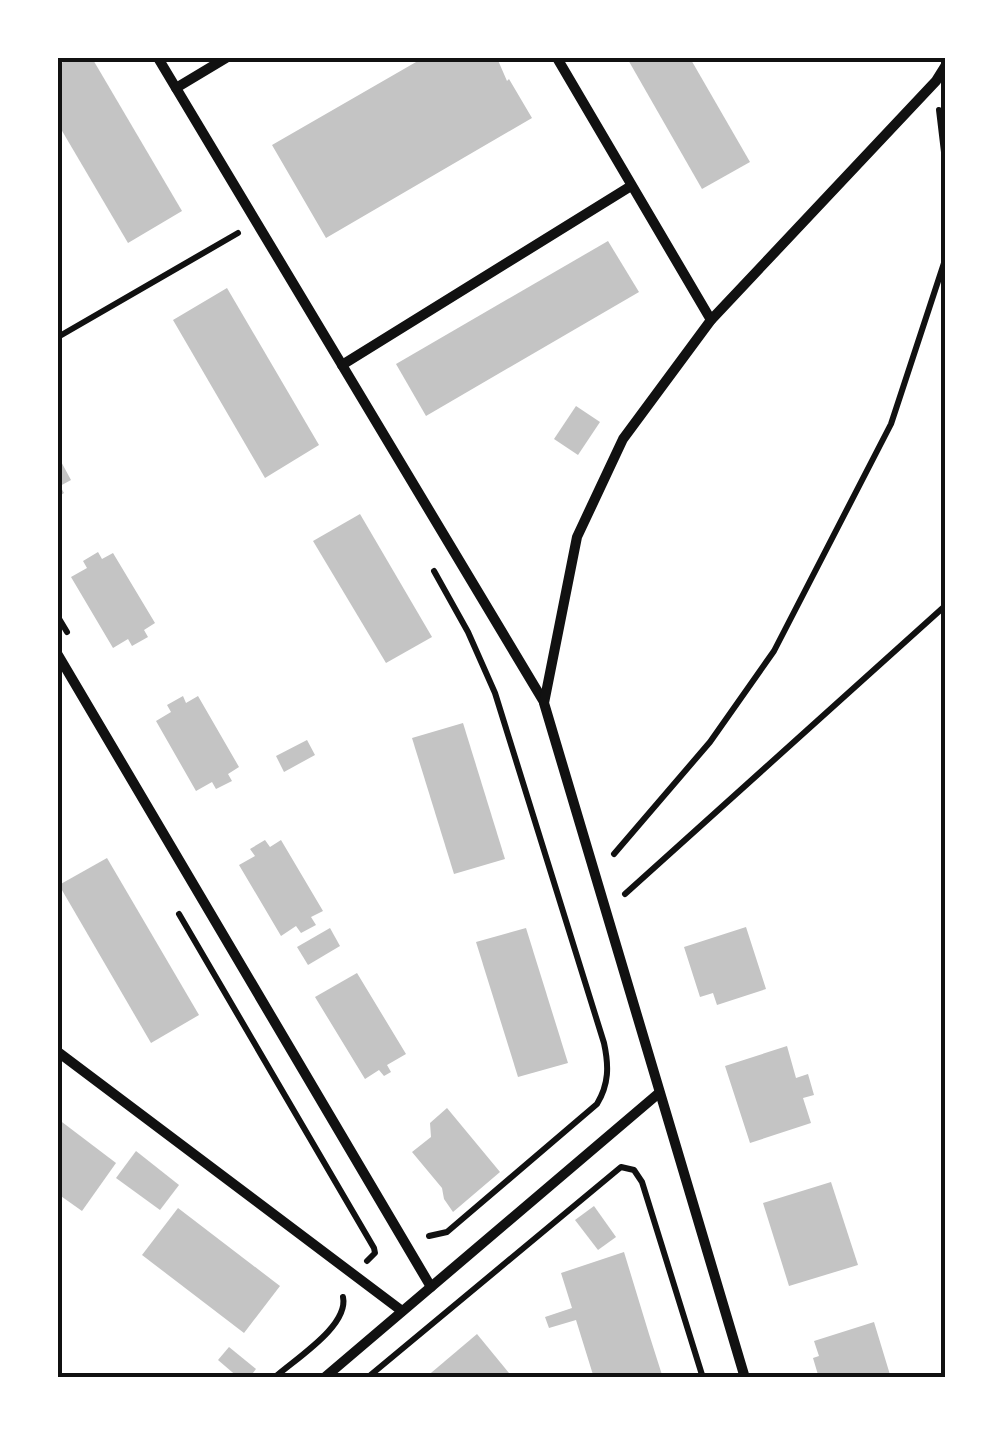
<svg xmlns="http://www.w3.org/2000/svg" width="1003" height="1435" viewBox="0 0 1003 1435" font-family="Roboto,sans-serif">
  <rect width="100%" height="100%" fill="#fff"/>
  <g fill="#c4c4c4">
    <path d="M 70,58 L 92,58 L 182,211 L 128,243 L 58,124 L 58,65 Z"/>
    <path d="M 423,58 L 497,58 L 507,81 L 509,79 L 532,118 L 326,238 L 272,145 Z"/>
    <path d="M 627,58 L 690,58 L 750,162 L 702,189 Z"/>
    <path d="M 608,241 L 639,292 L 426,416 L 396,364 Z"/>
    <path d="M 227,288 L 319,445 L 265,478 L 173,320 Z"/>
    <path d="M 576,406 L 600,422 L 578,455 L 554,439 Z"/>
    <path d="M 58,456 L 71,480 L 60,486 L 64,493 L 58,497 Z"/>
    <path d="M 360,514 L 432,637 L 386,663 L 313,541 Z"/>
    <path d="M 98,552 L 102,559 L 113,553 L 155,623 L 144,630 L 148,637 L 132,646 L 128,639 L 113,648 L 71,577 L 87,568 L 83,561 Z"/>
    <path d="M 183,696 L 186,703 L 198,696 L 239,767 L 228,774 L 232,781 L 216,789 L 212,782 L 196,791 L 156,721 L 171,712 L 167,705 Z"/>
    <path d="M 463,723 L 505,859 L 454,874 L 412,738 Z"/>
    <path d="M 307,740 L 315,755 L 284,772 L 276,756 Z"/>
    <path d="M 265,840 L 270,847 L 281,840 L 323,911 L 311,917 L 316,925 L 301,933 L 296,926 L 281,936 L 239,865 L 255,856 L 250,849 Z"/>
    <path d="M 107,858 L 199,1015 L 151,1043 L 59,885 Z"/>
    <path d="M 746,927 L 766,989 L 717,1005 L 713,993 L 700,997 L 684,947 Z"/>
    <path d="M 330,928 L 340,946 L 308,965 L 297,947 Z"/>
    <path d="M 526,928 L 568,1063 L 518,1077 L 476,942 Z"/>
    <path d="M 357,973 L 406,1054 L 387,1065 L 391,1072 L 384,1076 L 379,1070 L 365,1079 L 315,997 Z"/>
    <path d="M 787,1046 L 796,1078 L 808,1074 L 814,1095 L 803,1098 L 811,1123 L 750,1143 L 725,1066 Z"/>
    <path d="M 447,1108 L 500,1172 L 453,1212 L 444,1199 L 442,1188 L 412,1152 L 431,1137 L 430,1123 Z"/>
    <path d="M 58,1119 L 116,1163 L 82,1211 L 58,1194 Z"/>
    <path d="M 136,1151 L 179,1185 L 160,1210 L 116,1178 Z"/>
    <path d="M 831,1182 L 858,1265 L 789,1286 L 763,1203 Z"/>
    <path d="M 594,1206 L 616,1237 L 598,1250 L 575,1220 Z"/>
    <path d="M 178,1208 L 280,1286 L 244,1333 L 142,1255 Z"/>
    <path d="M 624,1252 L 649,1334 L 663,1378 L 594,1378 L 576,1320 L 549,1328 L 545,1317 L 572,1308 L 561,1273 Z"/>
    <path d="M 874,1322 L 891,1378 L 819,1378 L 813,1358 L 819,1356 L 814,1341 Z"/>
    <path d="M 477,1334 L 513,1378 L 425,1378 Z"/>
    <path d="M 229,1347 L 256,1369 L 249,1378 L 239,1378 L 218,1360 Z"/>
  </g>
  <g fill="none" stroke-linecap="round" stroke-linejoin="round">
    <g stroke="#111" stroke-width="6">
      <path d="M 939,110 L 946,169"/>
      <path d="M 58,337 L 238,233"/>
      <path d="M 58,617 L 67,632"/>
      <path d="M 614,854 L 710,742 L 774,651 L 891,424 L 946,257"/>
      <path d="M 625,894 L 946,605"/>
      <path d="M 179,914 L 374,1248 L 375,1253 L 367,1261"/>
      <path d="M 429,1236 L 447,1232 L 597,1104 C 609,1084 609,1066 604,1043 L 495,693 L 468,632 L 434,571"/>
      <path d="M 274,1378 C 295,1359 349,1326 343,1297"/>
      <path d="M 367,1378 L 621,1167 L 634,1170 L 642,1182 L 703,1378"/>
    </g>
    <g stroke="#111" stroke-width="10">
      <path d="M 158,58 L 544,702"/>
      <path d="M 557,58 L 711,320"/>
      <path d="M 176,88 L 226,58"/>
      <path d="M 342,365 L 631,186"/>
      <path d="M 58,655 L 431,1287"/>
      <path d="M 58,1052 L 402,1311"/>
      <path d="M 324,1378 L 659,1093"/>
      <path d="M 745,1378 L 544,703 L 577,537 L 623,439 L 711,320 L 936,81 L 946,65"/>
    </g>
  </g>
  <rect width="1003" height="1435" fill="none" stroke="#ffffff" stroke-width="120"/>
  <rect x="60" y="60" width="883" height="1315" fill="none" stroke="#111" stroke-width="4"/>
</svg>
